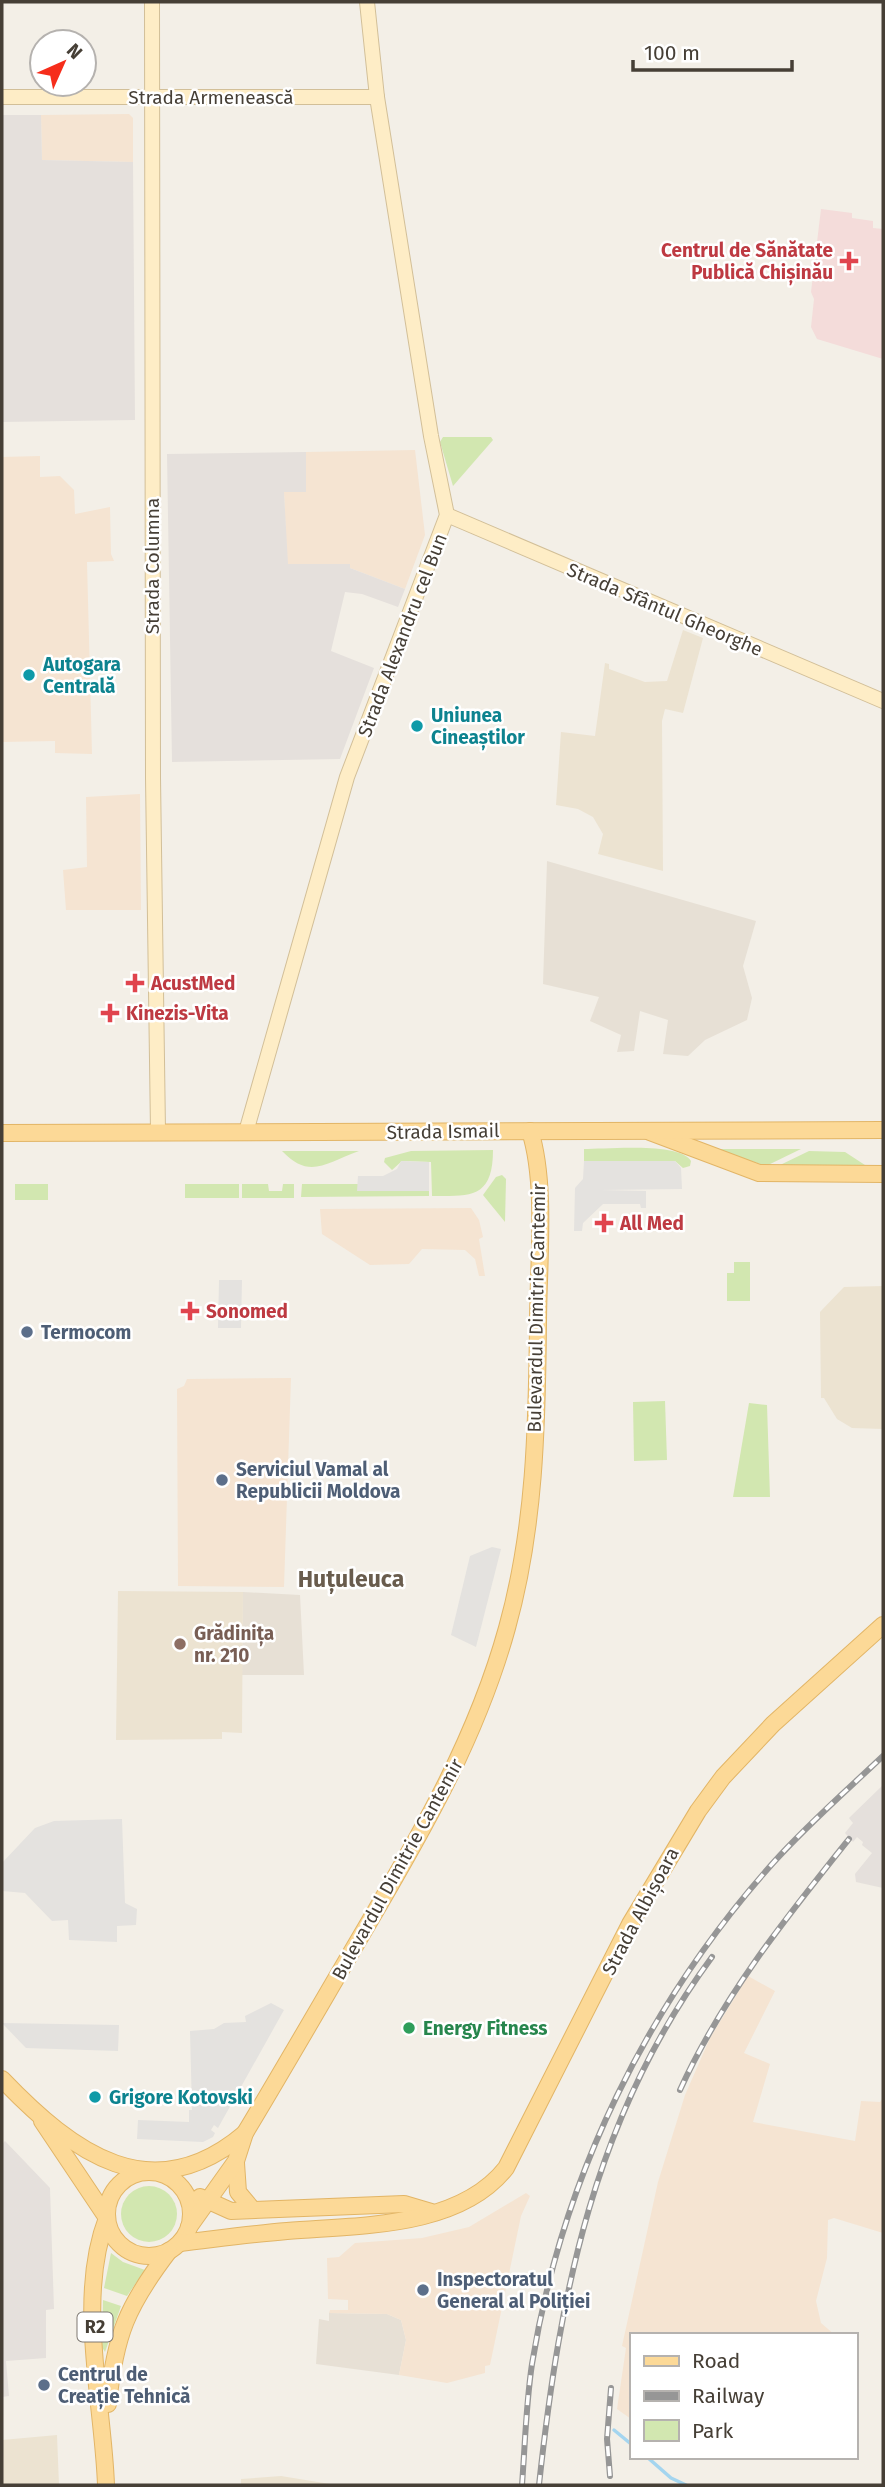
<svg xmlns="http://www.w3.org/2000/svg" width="885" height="2487" viewBox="0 0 885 2487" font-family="'Fira Sans',sans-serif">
  <rect width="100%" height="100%" fill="#f3efe7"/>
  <g fill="#e7e0d5">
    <path d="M 547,861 L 756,921 L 743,966 L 752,998 L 747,1020 L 705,1040 L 688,1056 L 663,1054 L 668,1020 L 640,1011 L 634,1051 L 617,1052 L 621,1035 L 590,1021 L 599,997 L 543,984 Z"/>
    <path d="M 243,1592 L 300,1595 L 304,1675 L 242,1675 Z"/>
    <path d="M 329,2313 L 387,2314 L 401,2320 L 406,2340 L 399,2375 L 316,2364 L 319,2319 L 329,2321 Z"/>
  </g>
  <g fill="#f5e4d2">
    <path d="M 129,114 L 133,118 L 133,162 L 42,160 L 41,115 Z"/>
    <path d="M 415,450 L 425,535 L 405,589 L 350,568 L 287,564 L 284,492 L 306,492 L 306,452 Z"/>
    <path d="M 40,456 L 40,477 L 60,476 L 74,490 L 75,514 L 110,507 L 111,554 L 114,561 L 87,562 L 92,754 L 55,753 L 55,741 L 2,742 L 2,457 Z"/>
    <path d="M 140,794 L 141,910 L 66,910 L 63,870 L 87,867 L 86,797 Z"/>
    <path d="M 471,1208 L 479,1220 L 483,1237 L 479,1239 L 485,1276 L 479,1276 L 475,1259 L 465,1250 L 422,1249 L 409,1264 L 370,1265 L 322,1234 L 320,1209 Z"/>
    <path d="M 291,1378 L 284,1587 L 178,1586 L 177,1389 L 184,1386 L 187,1379 Z"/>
    <path d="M 748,1976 L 775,1991 L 744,2053 L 770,2064 L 753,2122 L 855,2141 L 861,2101 L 880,2102 L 883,2098 L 883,2233 L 834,2218 L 828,2220 L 827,2258 L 816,2301 L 821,2323 L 835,2335 L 631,2335 L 631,2419 L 617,2409 L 626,2348 L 622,2346 L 658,2182 L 685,2095 L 710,2038 Z"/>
    <path d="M 526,2193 L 530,2196 L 521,2216 L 490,2365 L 485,2366 L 485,2373 L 447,2383 L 399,2375 L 406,2340 L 401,2320 L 387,2314 L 329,2313 L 330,2310 L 348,2310 L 348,2300 L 328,2299 L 327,2258 L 339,2257 L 355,2243 L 422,2238 L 469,2227 Z"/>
  </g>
  <g fill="#e5e0dc">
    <path d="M 2,115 L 41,115 L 42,160 L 133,162 L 135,420 L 2,422 Z"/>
    <path d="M 306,452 L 306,492 L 284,492 L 288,564 L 350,564 L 350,568 L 405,589 L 398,607 L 362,594 L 345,592 L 331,651 L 374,668 L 340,759 L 172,762 L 167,454 Z"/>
    <path d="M 883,1785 L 883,1888 L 856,1882 L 855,1874 L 872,1853 L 862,1845 L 863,1842 L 857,1837 L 853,1842 L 845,1833 L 853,1823 L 849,1818 Z"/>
    <path d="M 5,2141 L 50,2188 L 54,2309 L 46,2310 L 46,2358 L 6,2361 L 9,2396 L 2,2397 L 2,2144 Z"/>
  </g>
  <g fill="#ece3d1">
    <path d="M 683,630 L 703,638 L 683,713 L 665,709 L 662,721 L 663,871 L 598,854 L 603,834 L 593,817 L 578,809 L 556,805 L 561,732 L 595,736 L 605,663 L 609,664 L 609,669 L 645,682 L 667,681 Z"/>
    <path d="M 883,1286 L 883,1429 L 852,1428 L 837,1419 L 824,1398 L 821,1398 L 820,1312 L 844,1287 Z"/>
    <path d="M 118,1591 L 243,1592 L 242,1733 L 222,1732 L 222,1739 L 116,1740 Z"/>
    <path d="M 57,2435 L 59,2485 L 2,2485 L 2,2440 Z"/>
    <path d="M 281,2476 L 336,2485 L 241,2485 L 241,2479 Z"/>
  </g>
  <path fill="#f4dcda" d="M 821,209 L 852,213 L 852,218 L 873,221 L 873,228 L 883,229 L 883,359 L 817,339 L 811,327 L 814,299 L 811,292 Z"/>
  <g fill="#d2e7b0">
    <path d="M 443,437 L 491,437 L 493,440 L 453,486 L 440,442 Z"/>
    <path d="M 584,1149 C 606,1149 680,1142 691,1161 L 690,1166 L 683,1168 L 675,1161 L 584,1161 Z"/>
    <path d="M 801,1149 L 766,1166 L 719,1150 L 720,1149 Z"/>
    <path d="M 493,1150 C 493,1199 470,1196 432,1196 L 431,1162 L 402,1161 L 392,1170 L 384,1162 L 385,1158 L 411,1151 Z"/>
    <path d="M 359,1151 C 325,1163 310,1180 282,1151 Z"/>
    <path d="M 809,1151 L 845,1152 L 868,1167 L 776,1167 Z"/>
    <path d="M 502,1175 L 506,1179 L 505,1222 L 483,1195 L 496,1177 Z"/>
    <rect x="15" y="1184" width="33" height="16"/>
    <rect x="185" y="1184" width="54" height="14"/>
    <path d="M 242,1184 L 268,1184 L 269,1191 L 282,1191 L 283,1184 L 294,1184 L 294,1198 L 242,1198 Z"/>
    <path d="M 302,1184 L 358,1184 L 358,1191 L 429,1191 L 429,1196 L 301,1197 Z"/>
    <path d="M 734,1262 L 750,1262 L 750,1301 L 727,1301 L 727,1273 L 734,1273 Z"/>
    <path d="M 665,1401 L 667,1460 L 634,1461 L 633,1402 Z"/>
    <path d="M 749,1403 L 767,1405 L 770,1497 L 733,1497 Z"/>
    <circle cx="149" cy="2214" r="28"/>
    <path d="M 111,2253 L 123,2262 L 145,2270 L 127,2296 L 104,2288 Z"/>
    <path d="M 103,2300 L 121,2306 L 105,2352 L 102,2347 Z"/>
  </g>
  <g fill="#e4e2df">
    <path d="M 401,1161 L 429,1162 L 429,1191 L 357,1191 L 358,1176 L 383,1176 L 397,1169 Z"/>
    <path d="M 584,1161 L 675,1161 L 681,1168 L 682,1189 L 601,1190 L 646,1191 L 646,1208 L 641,1208 L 640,1204 L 603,1204 L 583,1223 L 582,1231 L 574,1231 L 575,1188 L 583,1179 Z"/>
    <path d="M 219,1280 L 242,1280 L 241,1328 L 218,1328 Z"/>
    <path d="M 492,1547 L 501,1549 L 476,1647 L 451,1635 L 470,1556 Z"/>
    <path d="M 122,1819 L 125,1903 L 137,1909 L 136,1925 L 117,1926 L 117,1942 L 69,1940 L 68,1920 L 52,1921 L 25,1893 L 2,1891 L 2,1863 L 35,1828 L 54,1821 Z"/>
    <path d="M 271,2003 L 284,2010 L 218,2128 L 214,2125 L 211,2130 L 215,2133 L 213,2137 L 203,2142 L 137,2139 L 138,2120 L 189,2122 L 189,2110 L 192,2110 L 190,2031 L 214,2029 L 224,2023 L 246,2022 L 245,2016 Z"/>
    <path d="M 2,2023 L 119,2025 L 118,2051 L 26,2048 Z"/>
  </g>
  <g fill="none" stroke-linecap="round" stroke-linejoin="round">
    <g stroke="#a4d5ef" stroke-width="3.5">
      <path d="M 614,2430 L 631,2444"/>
      <path d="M 647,2457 L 671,2478 L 686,2485"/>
    </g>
    <defs>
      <g id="secondary">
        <path d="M 152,2 L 153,778 L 158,1131"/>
        <path d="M 2,97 L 377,97"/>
        <path d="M 447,515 L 883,701"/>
        <path d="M 246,1132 L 347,777 L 447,515 L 431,436 L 377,97 L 367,2"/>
      </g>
      <g id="primary">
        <path d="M 650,1132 L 759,1173 L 883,1174"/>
        <path d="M 2,1133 L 883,1130"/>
        <path d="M 2,2079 C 73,2153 152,2212 245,2133"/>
        <path d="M 42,2121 L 107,2218 C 76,2298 103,2401 106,2485"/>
        <path d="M 236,2163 L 238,2192 L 253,2210"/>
        <circle cx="149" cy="2214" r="42"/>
        <path d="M 200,2197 L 231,2211 L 404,2204 L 431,2212"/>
        <path d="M 189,2227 L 236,2161 L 245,2133 C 286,2065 325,1997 365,1929 C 422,1832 477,1737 507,1628 C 535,1528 537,1426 538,1323 C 538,1266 547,1184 530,1131"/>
        <path d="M 180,2243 C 215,2239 251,2234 287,2231 C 357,2225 458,2229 506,2168 L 630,1924 L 698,1811 L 723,1777 L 773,1724 L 883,1625"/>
        <path d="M 108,2404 C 115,2335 127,2306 169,2251"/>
      </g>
    </defs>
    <use href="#secondary" stroke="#d2bf98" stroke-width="16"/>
    <use href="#primary" stroke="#e2b566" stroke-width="18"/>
    <use href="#secondary" stroke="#feedc6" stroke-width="14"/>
    <use href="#primary" stroke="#fcd997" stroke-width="16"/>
    <defs>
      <g id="rail">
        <path d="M 680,2090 C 723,1996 785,1919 849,1839"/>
        <path d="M 610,2476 L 607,2439 L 611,2388"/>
        <path d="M 522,2485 C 525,2445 526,2404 532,2364 C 562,2178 647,2004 773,1863 C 807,1825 846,1791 883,1756"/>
        <path d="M 539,2485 C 560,2292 594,2117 712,1957"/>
      </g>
    </defs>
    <use href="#rail" stroke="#969696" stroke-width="6"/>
    <use href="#rail" stroke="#fff" stroke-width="3.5" stroke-dasharray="10" stroke-linecap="butt"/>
  </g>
  <g fill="#e0444e" stroke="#fff" stroke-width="2.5">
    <path d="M845.5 250.5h7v7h7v7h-7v7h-7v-7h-7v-7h7z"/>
    <path d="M131.5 972.5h7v7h7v7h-7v7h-7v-7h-7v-7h7z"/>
    <path d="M106.5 1002.5h7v7h7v7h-7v7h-7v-7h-7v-7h7z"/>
    <path d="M600.5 1212.5h7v7h7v7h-7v7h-7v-7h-7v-7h7z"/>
    <path d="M186.5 1300.5h7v7h7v7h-7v7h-7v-7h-7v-7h7z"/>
  </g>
  <g fill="#0f9aa8" stroke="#fff" stroke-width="2.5">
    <circle cx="29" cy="675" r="7"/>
    <circle cx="417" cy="726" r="7"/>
    <circle cx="95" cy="2097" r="7"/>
  </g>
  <g fill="#5c6f8a" stroke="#fff" stroke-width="2.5">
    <circle cx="27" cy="1332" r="7"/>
    <circle cx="222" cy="1480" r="7"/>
    <circle cx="423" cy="2290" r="7"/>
    <circle cx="44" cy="2385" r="7"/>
  </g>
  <circle fill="#8d6e63" stroke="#fff" stroke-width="2.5" cx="180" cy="1644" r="7"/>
  <circle fill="#2e9e5b" stroke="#fff" stroke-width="2.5" cx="409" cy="2028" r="7"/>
  <g text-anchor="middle" stroke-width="5" stroke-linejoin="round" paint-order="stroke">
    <rect fill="#fff" stroke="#7e7972" stroke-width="2" x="77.5" y="2312.5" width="35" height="29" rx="5"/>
    <g font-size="18" font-weight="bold" fill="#463f36">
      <text x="95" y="2333">R2</text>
    </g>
    <g font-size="19" fill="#463f36" stroke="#fff">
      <text x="211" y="104">Strada Armenească</text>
      <text transform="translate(152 566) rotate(-90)" y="7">Strada Columna</text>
      <text transform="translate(665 609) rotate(23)" y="7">Strada Sfântul Gheorghe</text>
      <text transform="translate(402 635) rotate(-69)" y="7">Strada Alexandru cel Bun</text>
      <text transform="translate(443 1131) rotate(-1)" y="7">Strada Ismail</text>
      <text transform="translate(536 1308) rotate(-89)" y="7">Bulevardul Dimitrie Cantemir</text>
      <text transform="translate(397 1869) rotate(-61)" y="7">Bulevardul Dimitrie Cantemir</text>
      <text transform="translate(640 1911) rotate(-62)" y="7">Strada Albișoara</text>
    </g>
    <g font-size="19" font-weight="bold" fill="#be3a42" stroke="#fff" text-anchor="start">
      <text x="833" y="257" text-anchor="end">Centrul de Sănătate<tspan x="833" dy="22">Publică Chișinău</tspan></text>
      <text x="151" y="990">AcustMed</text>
      <text x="126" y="1020">Kinezis-Vita</text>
      <text x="620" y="1230">All Med</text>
      <text x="206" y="1318">Sonomed</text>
    </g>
    <g font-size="19" font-weight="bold" fill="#0d838f" stroke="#fff" text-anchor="start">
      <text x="43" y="671">Autogara<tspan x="43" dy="22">Centrală</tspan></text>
      <text x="431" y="722">Uniunea<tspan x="431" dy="22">Cineaștilor</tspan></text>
      <text x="109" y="2104">Grigore Kotovski</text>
    </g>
    <g font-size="19" font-weight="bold" fill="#4e5e75" stroke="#fff" text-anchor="start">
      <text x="41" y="1339">Termocom</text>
      <text x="236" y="1476">Serviciul Vamal al<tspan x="236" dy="22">Republicii Moldova</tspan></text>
      <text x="437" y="2286">Inspectoratul<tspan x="437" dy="22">General al Poliției</tspan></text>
      <text x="58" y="2381">Centrul de<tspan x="58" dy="22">Creație Tehnică</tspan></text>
    </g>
    <g font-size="19" font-weight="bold" fill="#785e54" stroke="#fff" text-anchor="start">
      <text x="194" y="1640">Grădinița<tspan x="194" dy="22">nr. 210</tspan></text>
    </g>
    <g font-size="19" font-weight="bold" fill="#27864d" stroke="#fff" text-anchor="start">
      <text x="423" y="2035">Energy Fitness</text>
    </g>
    <g font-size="23" font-weight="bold" fill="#695c4d" stroke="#fff">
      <text x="351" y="1587">Huțuleuca</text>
    </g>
  </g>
  <rect width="885" height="2487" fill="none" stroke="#463f36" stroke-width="7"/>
  <rect x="630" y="2333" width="228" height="126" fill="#ffffff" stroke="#b5b2af" stroke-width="2"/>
  <rect x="644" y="2356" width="35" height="10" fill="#fcd997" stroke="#b5b2af" stroke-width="2"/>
  <text x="692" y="2368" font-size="21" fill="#463f36">Road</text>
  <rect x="644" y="2391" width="35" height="10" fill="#969696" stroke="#b5b2af" stroke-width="2"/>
  <text x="692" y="2403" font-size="21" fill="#463f36">Railway</text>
  <rect x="644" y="2420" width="35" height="21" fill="#d2e7b0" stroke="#b5b2af" stroke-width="2"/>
  <text x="692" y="2438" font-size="21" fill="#463f36">Park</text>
  <g transform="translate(63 63) rotate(45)"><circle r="33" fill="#ffffff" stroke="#b5b2af" stroke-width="2"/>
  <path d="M0-5L12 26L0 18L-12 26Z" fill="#f62d1b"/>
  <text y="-10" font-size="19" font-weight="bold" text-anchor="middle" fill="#463f36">N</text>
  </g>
  <path d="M633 60v10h159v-10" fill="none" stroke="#463f36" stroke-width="3.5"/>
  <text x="644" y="60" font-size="21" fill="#463f36" stroke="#ffffff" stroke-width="5" paint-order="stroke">100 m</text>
</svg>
